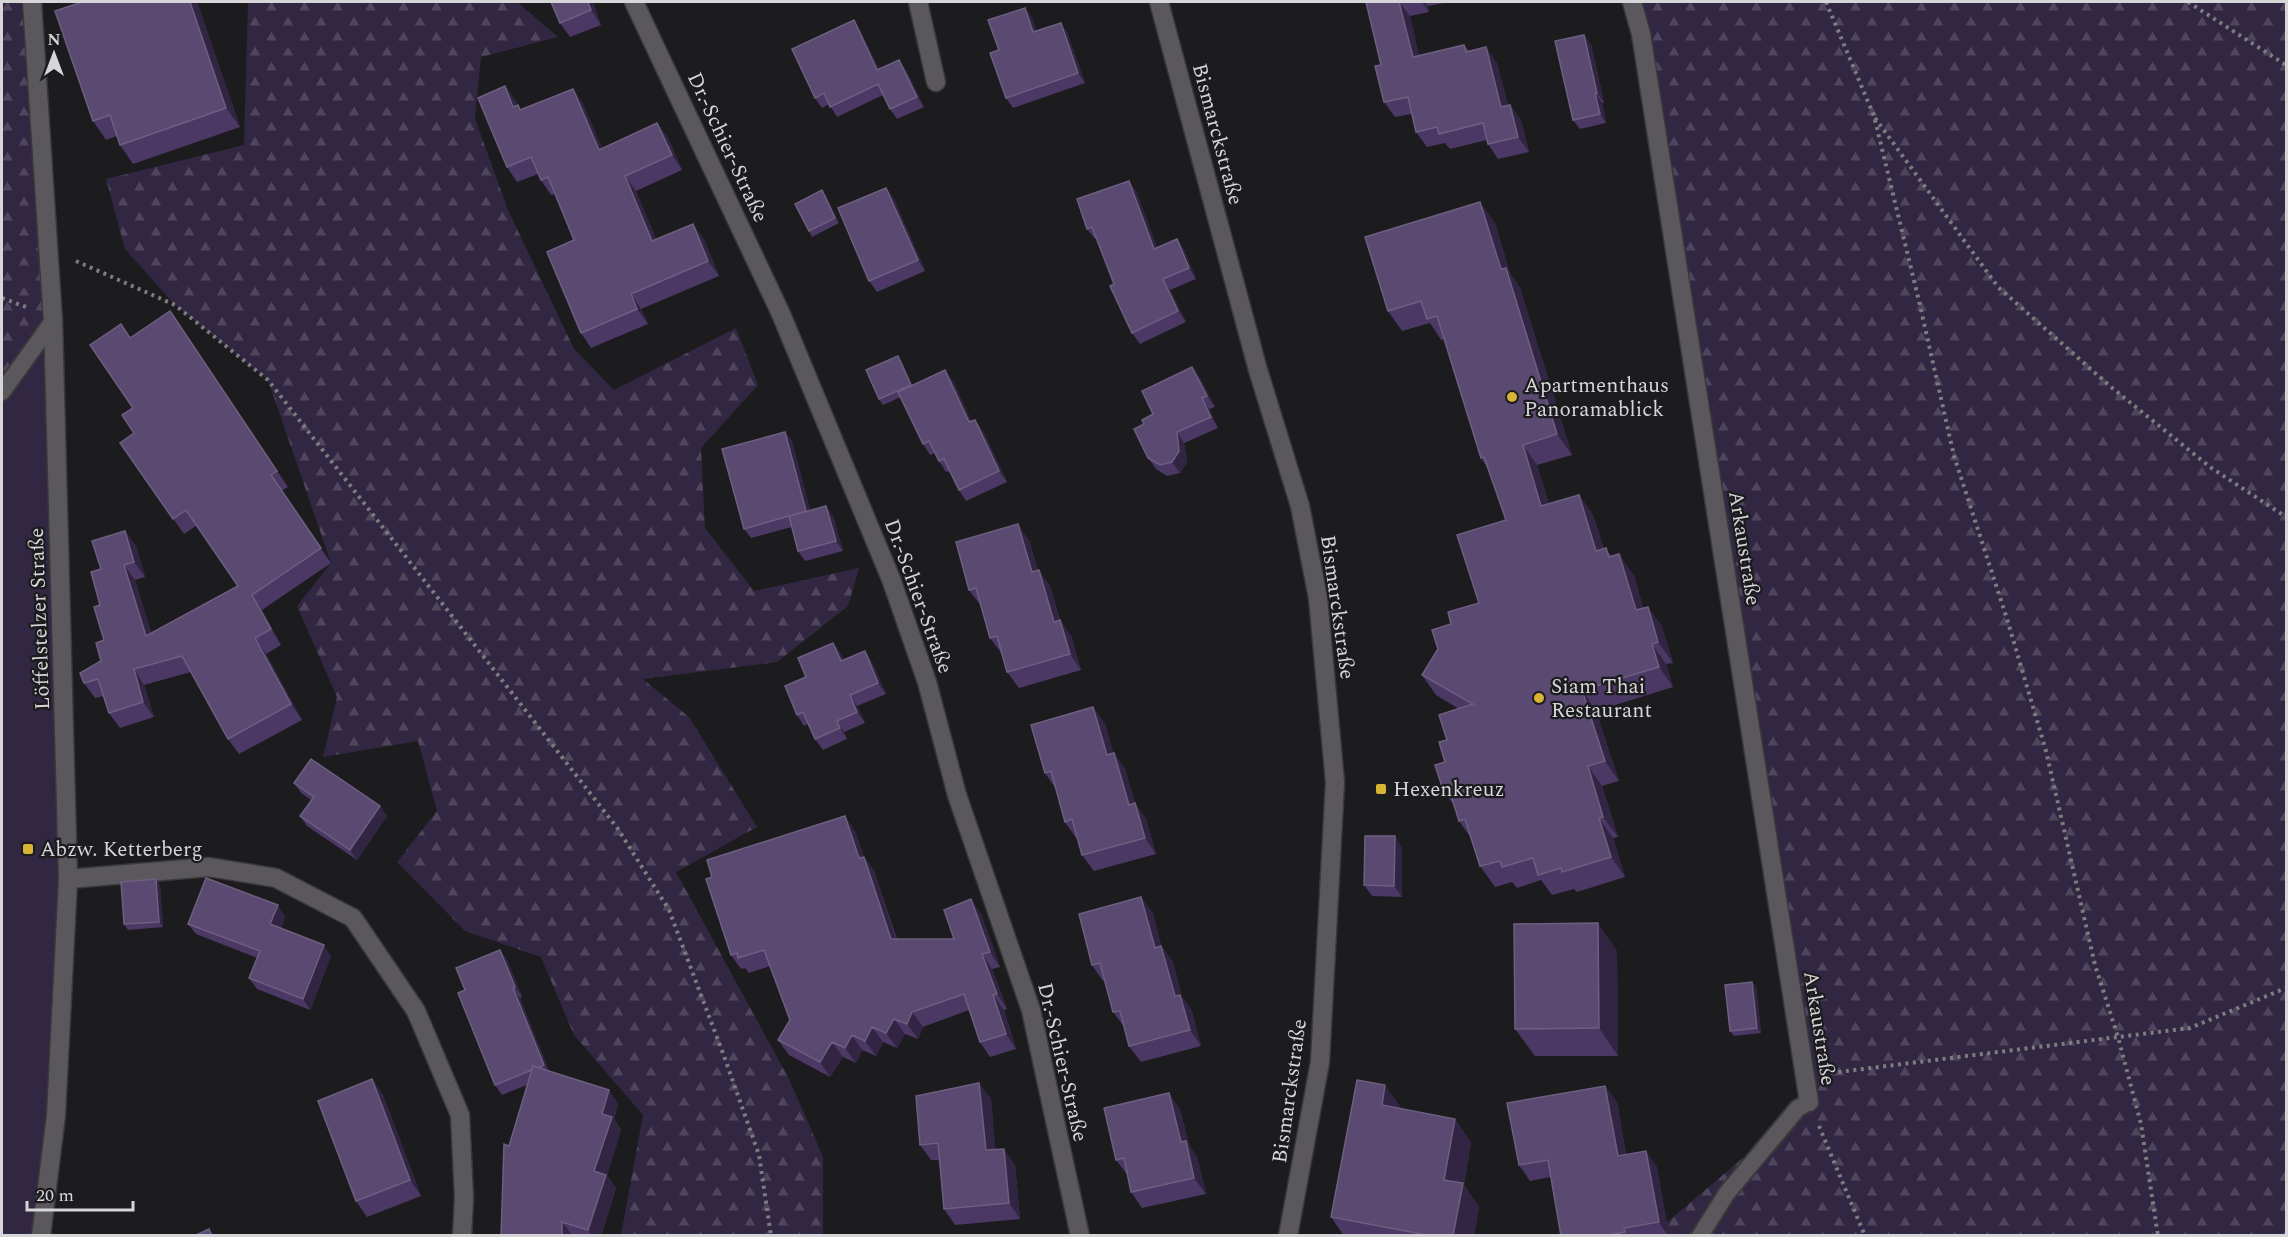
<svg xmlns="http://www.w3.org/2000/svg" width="2288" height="1237" viewBox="0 0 2288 1237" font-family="Spectral,serif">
  <defs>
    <pattern id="forest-firs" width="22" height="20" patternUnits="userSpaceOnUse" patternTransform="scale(1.5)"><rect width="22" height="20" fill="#322742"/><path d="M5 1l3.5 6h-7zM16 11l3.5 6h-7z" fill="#4f455d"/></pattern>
  </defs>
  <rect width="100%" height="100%" fill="#1c1b1e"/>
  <path fill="#322742" d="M 53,321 L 68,879 L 41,1235 L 2,1236 L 2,392 Z"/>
  <g fill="url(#forest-firs)">
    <path d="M 2,2 L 32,2 L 53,321 L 2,392 Z"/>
    <path d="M 248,2 L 517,2 L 558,37 L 481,57 L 475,119 L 508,210 L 574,349 L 614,390 L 736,328 L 758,385 L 701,448 L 705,528 L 754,591 L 859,568 L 848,606 L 777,662 L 643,679 L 689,717 L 757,827 L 676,872 L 790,1081 L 823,1157 L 823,1235 L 621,1235 L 643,1115 L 574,1035 L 541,957 L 465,931 L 397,862 L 437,811 L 418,741 L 323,757 L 337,697 L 297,606 L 331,563 L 268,380 L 175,305 L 125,249 L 106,179 L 244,145 Z"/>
    <path d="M 1632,2 L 2286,2 L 2286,1235 L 1652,1235 L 1809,1102 Z"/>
  </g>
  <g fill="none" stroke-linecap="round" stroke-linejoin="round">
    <defs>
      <g id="lane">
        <path d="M 2,392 L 53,321"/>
        <path d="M 1700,1236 L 1727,1193 L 1798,1108 L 1809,1102"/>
      </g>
      <g id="street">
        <path d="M 32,2 L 53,321 L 68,879 L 56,1115 L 41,1236"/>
        <path d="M 634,2 L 781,314 L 891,579 L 927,682 L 957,795 L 1031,1010 L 1080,1236"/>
        <path d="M 918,2 L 936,82"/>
        <path d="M 1632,2 L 1641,34 L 1809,1102"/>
        <path d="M 68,879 L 209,867 L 276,878 L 353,918 L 416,1011 L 460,1115 L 464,1198 L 462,1236"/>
      </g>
      <path id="secondary" d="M 1159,2 L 1258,370 L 1300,506 L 1318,598 L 1335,782 L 1320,1062 L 1288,1236"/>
    </defs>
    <use href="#lane" stroke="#39383a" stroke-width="20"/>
    <use href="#street" stroke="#39383a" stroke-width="21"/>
    <use href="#secondary" stroke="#39383a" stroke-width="21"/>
    <g stroke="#7d7c7f" stroke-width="4" stroke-dasharray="3 4.5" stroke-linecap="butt">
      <path d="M 1826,2 L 1874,116 L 1919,301 L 1954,456 L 2007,619 L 2046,751 L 2095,965 L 2118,1037 L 2190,1028 L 2286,988"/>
      <path d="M 2188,2 L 2286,65"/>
      <path d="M 1875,118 L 1998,287 L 2111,387 L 2210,467 L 2286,517"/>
      <path d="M 76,261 L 175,305 L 268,380 L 618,829 L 669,910 L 724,1056 L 759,1155 L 771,1236"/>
      <path d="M 2,298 L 26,307"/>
      <path d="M 1831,1073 L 2118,1037 L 2141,1124 L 2158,1236"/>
      <path d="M 1819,1126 L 1865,1236"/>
    </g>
    <use href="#lane" stroke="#5a585c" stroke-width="16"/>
    <use href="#street" stroke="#5a585c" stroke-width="18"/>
    <use href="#secondary" stroke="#5a585c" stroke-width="18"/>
  </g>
  <g fill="#4b3864">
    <path d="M 197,2 L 240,127 L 133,164 L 120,145 L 117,136 L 106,140 L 93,121 Z"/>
    <path d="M 593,2 L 601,25 L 570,37 L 560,23 Z"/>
    <path d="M 1366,2 L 1450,2 L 1428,6 L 1429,12 L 1410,16 L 1419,56 L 1464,45 L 1469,51 L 1497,63 L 1508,106 L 1510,105 L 1521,120 L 1529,152 L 1498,159 L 1488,144 L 1487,140 L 1450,149 L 1445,143 L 1427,147 L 1416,132 L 1412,114 L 1395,117 L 1384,102 L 1381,65 Z"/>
    <path d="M 1032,17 L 1036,31 L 1067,32 L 1085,83 L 1013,108 L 1006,98 L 999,50 Z"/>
    <path d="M 860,30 L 879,69 L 906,70 L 924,107 L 897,119 L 890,109 L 883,95 L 837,117 L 829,104 L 822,108 L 815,98 Z"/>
    <path d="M 1591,44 L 1604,103 L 1602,103 L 1606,123 L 1580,129 L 1573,120 Z"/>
    <path d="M 573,89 L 583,104 L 602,149 L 657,123 L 668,138 L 682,170 L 636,191 L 656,239 L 704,239 L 719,276 L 641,309 L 648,324 L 591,348 L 581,333 L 574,240 L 555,194 L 551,195 L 541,180 L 538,174 L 517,182 L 507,167 L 516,101 L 517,105 L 521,110 Z"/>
    <path d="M 1129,181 L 1136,191 L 1157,248 L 1177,239 L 1184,250 L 1196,279 L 1170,290 L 1186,322 L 1140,344 L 1132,333 L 1097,239 L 1095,239 L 1087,229 Z"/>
    <path d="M 886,188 L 894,199 L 925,271 L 877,292 L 869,281 Z"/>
    <path d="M 822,190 L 826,196 L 839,223 L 812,237 L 809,231 Z"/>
    <path d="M 1495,223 L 1510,273 L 1520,288 L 1572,455 L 1537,465 L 1549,504 L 1579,495 L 1593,515 L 1604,549 L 1634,575 L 1643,608 L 1648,607 L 1662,627 L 1673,663 L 1666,664 L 1673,687 L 1596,711 L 1619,781 L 1602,786 L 1618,837 L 1613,838 L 1625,877 L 1577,892 L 1574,889 L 1552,895 L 1541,880 L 1517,888 L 1512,882 L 1495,887 L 1480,866 L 1471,838 L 1459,821 L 1455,807 L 1443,790 L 1447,740 L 1459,709 L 1436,695 L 1422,675 L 1438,649 L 1451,624 L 1479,603 L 1506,520 L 1489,470 L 1481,458 L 1444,339 L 1441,340 L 1430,323 L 1402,331 L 1388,311 Z"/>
    <path d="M 180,327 L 288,487 L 281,491 L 331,563 L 262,610 L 281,645 L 266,654 L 302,720 L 239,754 L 228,739 L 191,672 L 144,685 L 154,717 L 120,728 L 109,713 L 104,696 L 95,698 L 84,683 L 101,661 L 104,640 L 100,605 L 101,569 L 125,531 L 136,546 L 145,577 L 135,580 L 151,633 L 238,586 L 197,525 L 184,534 L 120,443 L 134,433 L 130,338 Z"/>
    <path d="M 902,362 L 912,385 L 953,381 L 971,421 L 983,431 L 1007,482 L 966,501 L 959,490 L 950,471 L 946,472 L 939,461 L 935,453 L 930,455 L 923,444 L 901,397 L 883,405 L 879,399 Z"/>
    <path d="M 1200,378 L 1215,407 L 1209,409 L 1218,428 L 1184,443 L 1187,462 L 1180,473 L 1167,476 L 1156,469 L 1148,458 L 1144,424 L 1153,414 Z"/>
    <path d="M 785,432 L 792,441 L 810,510 L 833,516 L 843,551 L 805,561 L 798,551 L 792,527 L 751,538 L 744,529 Z"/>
    <path d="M 1029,540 L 1038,570 L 1050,586 L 1060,620 L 1071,636 L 1081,670 L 1019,688 L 1007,672 L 1002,654 L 990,638 L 981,606 L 969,590 Z"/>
    <path d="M 833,643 L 841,654 L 843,660 L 865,651 L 872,662 L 886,694 L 857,706 L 865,723 L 844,732 L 847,739 L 823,750 L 815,739 L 808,724 L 804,726 L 797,715 Z"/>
    <path d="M 1105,723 L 1113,753 L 1125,769 L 1135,803 L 1146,819 L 1156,854 L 1094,871 L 1082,855 L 1077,837 L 1076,838 L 1065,822 L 1056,789 L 1045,773 Z"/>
    <path d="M 294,783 L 387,816 L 357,860 L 307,826 L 300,816 L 311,800 L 301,793 Z"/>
    <path d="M 855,831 L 864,857 L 874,871 L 897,939 L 954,939 L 981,914 L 1000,967 L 992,969 L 1007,1009 L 1004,1010 L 1016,1049 L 990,1057 L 980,1042 L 969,1010 L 923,1027 L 918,1039 L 905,1034 L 897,1048 L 883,1042 L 876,1056 L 862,1050 L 856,1063 L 843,1057 L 830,1077 L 789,1055 L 778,1040 L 790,1020 L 770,966 L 749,973 L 745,968 L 741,969 L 731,955 Z"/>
    <path d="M 1402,847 L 1402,897 L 1372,896 L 1364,885 Z"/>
    <path d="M 156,879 L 160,885 L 163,927 L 128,930 L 124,924 Z"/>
    <path d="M 1153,913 L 1161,946 L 1173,962 L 1182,997 L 1192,1011 L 1201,1046 L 1141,1062 L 1129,1046 L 1125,1028 L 1113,1012 L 1105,980 L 1103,981 L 1092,965 Z"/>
    <path d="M 285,916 L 281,928 L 331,956 L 310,1010 L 257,989 L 249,978 L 257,958 L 196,934 L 188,924 Z"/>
    <path d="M 500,950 L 507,960 L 522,997 L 520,998 L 549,1071 L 609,1090 L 618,1104 L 614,1119 L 621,1130 L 607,1176 L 616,1188 L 601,1236 L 501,1236 L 509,1146 L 527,1085 L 502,1095 L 495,1085 Z"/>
    <path d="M 1617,951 L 1618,1056 L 1535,1056 L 1515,1029 Z"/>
    <path d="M 1752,982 L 1756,987 L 1761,1033 L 1734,1036 L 1730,1031 Z"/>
    <path d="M 372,1079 L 383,1095 L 421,1196 L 367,1217 L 356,1201 Z"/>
    <path d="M 991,1099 L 995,1150 L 1015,1165 L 1020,1219 L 955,1225 L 944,1209 L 940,1160 L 931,1160 L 920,1145 Z"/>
    <path d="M 1617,1102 L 1626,1154 L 1657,1167 L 1669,1236 L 1561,1236 L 1551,1177 L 1530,1181 L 1519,1165 Z"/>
    <path d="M 1180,1109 L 1189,1145 L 1197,1157 L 1206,1194 L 1142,1208 L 1131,1192 L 1128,1176 L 1116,1160 Z"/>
    <path d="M 1402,1109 L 1471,1142 L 1464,1185 L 1479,1207 L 1474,1236 L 1344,1236 L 1331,1217 Z"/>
  </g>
  <g fill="#322543">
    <path d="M 190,2 L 197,2 L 240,127 L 226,108 Z"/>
    <path d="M 588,2 L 593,2 L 601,25 L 591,10 Z"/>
    <path d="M 1399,2 L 1410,16 L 1423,73 L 1413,57 Z"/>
    <path d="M 1422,2 L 1425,2 L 1428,6 L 1429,12 Z"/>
    <path d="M 1025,8 L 1032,17 L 1040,42 L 1033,32 Z"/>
    <path d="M 854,20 L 860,30 L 884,80 L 877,70 Z"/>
    <path d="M 1061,23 L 1067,32 L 1085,83 L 1078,73 Z"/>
    <path d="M 1584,35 L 1591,44 L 1604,103 L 1597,93 Z"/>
    <path d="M 1486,47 L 1497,63 L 1512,122 L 1501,107 Z"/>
    <path d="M 899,60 L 906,70 L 924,107 L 917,97 Z"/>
    <path d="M 505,86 L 516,101 L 524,122 L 513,107 Z"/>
    <path d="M 573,89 L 583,104 L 609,165 L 599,150 Z"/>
    <path d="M 1595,93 L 1602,103 L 1606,123 L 1600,114 Z"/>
    <path d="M 1510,105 L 1521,120 L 1529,152 L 1518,137 Z"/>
    <path d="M 657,123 L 668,138 L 682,170 L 672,155 Z"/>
    <path d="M 625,176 L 636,191 L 663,256 L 652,241 Z"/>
    <path d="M 1129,181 L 1136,191 L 1162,260 L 1154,249 Z"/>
    <path d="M 886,188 L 894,199 L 925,271 L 918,260 Z"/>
    <path d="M 822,190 L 826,196 L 839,223 L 835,218 Z"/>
    <path d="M 1480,202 L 1495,223 L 1510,273 L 1520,288 L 1572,455 L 1557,434 L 1501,269 Z"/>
    <path d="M 693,224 L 704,239 L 719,276 L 708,261 Z"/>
    <path d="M 1177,239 L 1184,250 L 1196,279 L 1189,268 Z"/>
    <path d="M 1163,279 L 1170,290 L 1186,322 L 1178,311 Z"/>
    <path d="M 631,294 L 641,309 L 648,324 L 637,309 Z"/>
    <path d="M 898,356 L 902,362 L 915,391 L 911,385 Z"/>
    <path d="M 1192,367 L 1200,378 L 1215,407 L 1207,396 Z"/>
    <path d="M 945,370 L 953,381 L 977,433 L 969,422 Z"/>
    <path d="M 1202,398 L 1209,409 L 1218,428 L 1211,417 Z"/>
    <path d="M 975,420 L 983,431 L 1007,482 L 999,471 Z"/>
    <path d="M 785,432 L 792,441 L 813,521 L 806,511 Z"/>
    <path d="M 1177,432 L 1184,443 L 1187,462 L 1180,473 L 1172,462 Z"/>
    <path d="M 1523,445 L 1537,465 L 1556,527 L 1541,506 Z"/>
    <path d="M 1579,495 L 1593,515 L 1611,572 L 1596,551 Z"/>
    <path d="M 826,506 L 833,516 L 843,551 L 836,541 Z"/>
    <path d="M 1018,524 L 1029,540 L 1043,588 L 1032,572 Z"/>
    <path d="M 125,531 L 136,546 L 145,577 L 134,562 Z"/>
    <path d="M 1619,554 L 1634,575 L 1650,631 L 1636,610 Z"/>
    <path d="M 124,565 L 135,580 L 157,651 L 146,636 Z"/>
    <path d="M 1039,570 L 1050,586 L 1065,638 L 1054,622 Z"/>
    <path d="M 252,595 L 262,610 L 281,645 L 271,629 Z"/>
    <path d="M 1648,607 L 1662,627 L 1673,663 L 1658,642 Z"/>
    <path d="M 1060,620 L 1071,636 L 1081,670 L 1070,654 Z"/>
    <path d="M 255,638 L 266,654 L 302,720 L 291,704 Z"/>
    <path d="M 833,643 L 841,654 L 848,672 L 841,661 Z"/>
    <path d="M 1652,644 L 1666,664 L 1673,687 L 1659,667 Z"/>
    <path d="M 865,651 L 872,662 L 886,694 L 878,683 Z"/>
    <path d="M 134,669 L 144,685 L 154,717 L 143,702 Z"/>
    <path d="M 1582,690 L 1596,711 L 1619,781 L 1605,761 Z"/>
    <path d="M 850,695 L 857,706 L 865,723 L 857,712 Z"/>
    <path d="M 1093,707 L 1105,723 L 1118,771 L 1107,755 Z"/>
    <path d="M 837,721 L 844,732 L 847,739 L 840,728 Z"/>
    <path d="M 1114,753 L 1125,769 L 1138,813 L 1135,803 L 1146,819 L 1156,854 L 1145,838 L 1129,805 Z"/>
    <path d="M 1588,766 L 1602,786 L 1618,837 L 1603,817 Z"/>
    <path d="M 380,806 L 387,816 L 357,860 L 350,850 Z"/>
    <path d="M 845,816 L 855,831 L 869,873 L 859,858 Z"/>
    <path d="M 1599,818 L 1613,838 L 1625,877 L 1611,857 Z"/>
    <path d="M 1395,836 L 1402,847 L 1402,897 L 1394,886 Z"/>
    <path d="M 864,857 L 874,871 L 901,954 L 891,939 Z"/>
    <path d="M 156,879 L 160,885 L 163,927 L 159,922 Z"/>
    <path d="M 1141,897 L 1153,913 L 1166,964 L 1155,948 Z"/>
    <path d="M 971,899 L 981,914 L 1000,967 L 990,952 Z"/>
    <path d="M 278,905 L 285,916 L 278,935 L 270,924 Z"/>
    <path d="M 1598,923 L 1617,951 L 1618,1056 L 1599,1028 Z"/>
    <path d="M 324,945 L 331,956 L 310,1010 L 303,999 Z"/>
    <path d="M 1161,946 L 1173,962 L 1182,997 L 1192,1011 L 1201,1046 L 1190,1030 L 1175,996 Z"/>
    <path d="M 500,950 L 507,960 L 522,997 L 515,987 Z"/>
    <path d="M 982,954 L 992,969 L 1007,1009 L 997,994 Z"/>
    <path d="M 1752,982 L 1756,987 L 1761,1033 L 1757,1028 Z"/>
    <path d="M 513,988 L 520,998 L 551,1076 L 544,1065 Z"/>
    <path d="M 993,995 L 1004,1010 L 1016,1049 L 1006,1034 Z"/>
    <path d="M 912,1012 L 923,1027 L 918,1039 L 907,1024 Z"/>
    <path d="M 894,1019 L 905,1034 L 897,1048 L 886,1033 Z"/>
    <path d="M 872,1027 L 883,1042 L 876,1056 L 865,1041 Z"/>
    <path d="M 852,1035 L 862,1050 L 856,1063 L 845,1048 Z"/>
    <path d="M 832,1042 L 843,1057 L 830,1077 L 820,1062 Z"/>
    <path d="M 372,1079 L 383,1095 L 421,1196 L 410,1180 Z"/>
    <path d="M 979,1083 L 991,1099 L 997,1166 L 986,1150 Z"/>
    <path d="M 1385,1085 L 1402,1109 L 1382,1105 Z"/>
    <path d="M 1605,1086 L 1617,1102 L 1629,1172 L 1618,1156 Z"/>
    <path d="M 609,1090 L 618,1104 L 614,1119 L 621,1130 L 607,1176 L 616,1188 L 601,1236 L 592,1236 L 588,1230 L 594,1171 L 602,1114 Z"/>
    <path d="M 1169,1093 L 1180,1109 L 1189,1145 L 1197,1157 L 1206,1194 L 1194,1178 L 1181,1142 Z"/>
    <path d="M 1455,1119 L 1471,1142 L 1464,1185 L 1479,1207 L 1474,1236 L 1453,1236 L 1444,1180 Z"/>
    <path d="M 1004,1149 L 1015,1165 L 1020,1219 L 1009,1203 Z"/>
    <path d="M 1646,1151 L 1657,1167 L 1669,1236 L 1668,1236 L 1659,1222 Z"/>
    <path d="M 562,1222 L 572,1235 L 572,1236 L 562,1236 Z"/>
  </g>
  <g fill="#5a4970" stroke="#6e5f80" stroke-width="1.5">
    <path d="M 82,2 L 190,2 L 226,108 L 120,145 L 110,115 L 93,121 L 55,11 Z"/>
    <path d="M 551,2 L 588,2 L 591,10 L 560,23 Z"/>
    <path d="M 1366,2 L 1399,2 L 1413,57 L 1464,45 L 1466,52 L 1486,47 L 1501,107 L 1510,105 L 1518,137 L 1488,144 L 1483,123 L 1439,134 L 1437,127 L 1416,132 L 1408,97 L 1384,102 L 1375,66 L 1381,65 Z"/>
    <path d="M 1025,8 L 1033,32 L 1061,23 L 1078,73 L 1006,98 L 990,53 L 999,50 L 988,20 Z"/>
    <path d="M 854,20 L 877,70 L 899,60 L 917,97 L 890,109 L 878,84 L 830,107 L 824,93 L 815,98 L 792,49 Z"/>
    <path d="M 1584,35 L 1597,93 L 1595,93 L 1600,114 L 1573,120 L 1555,41 Z"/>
    <path d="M 505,86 L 513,107 L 518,105 L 520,110 L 573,89 L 599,150 L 657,123 L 672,155 L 625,176 L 652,241 L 693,224 L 708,261 L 631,294 L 637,309 L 581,333 L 547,252 L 574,240 L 548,177 L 541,180 L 531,157 L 507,167 L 478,98 Z"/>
    <path d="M 1129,181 L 1154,249 L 1177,239 L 1189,268 L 1163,279 L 1178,311 L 1132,333 L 1110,286 L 1114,284 L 1092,227 L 1087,229 L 1077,199 Z"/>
    <path d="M 886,188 L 918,260 L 869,281 L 838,208 Z"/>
    <path d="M 822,190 L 835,218 L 809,231 L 795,204 Z"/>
    <path d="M 1480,202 L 1501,269 L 1506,268 L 1557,434 L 1523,445 L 1541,506 L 1579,495 L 1596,551 L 1606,548 L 1609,557 L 1619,554 L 1636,610 L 1648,607 L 1658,642 L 1652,644 L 1659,667 L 1582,690 L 1605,761 L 1588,766 L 1603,817 L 1599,818 L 1611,857 L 1562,872 L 1561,868 L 1538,875 L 1533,858 L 1502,867 L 1500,861 L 1480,866 L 1465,819 L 1459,821 L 1449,789 L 1443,790 L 1435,765 L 1445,762 L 1439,742 L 1447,740 L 1439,715 L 1473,704 L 1422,675 L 1438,649 L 1432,630 L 1451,624 L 1448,612 L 1479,603 L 1457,535 L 1506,520 L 1484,457 L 1481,458 L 1437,316 L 1427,319 L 1421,301 L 1388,311 L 1365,237 Z"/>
    <path d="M 170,311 L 277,471 L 271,475 L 321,548 L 252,595 L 271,629 L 255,638 L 291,704 L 228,739 L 182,656 L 134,669 L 143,702 L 109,713 L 98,679 L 84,683 L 80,673 L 101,661 L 96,643 L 104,640 L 94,607 L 100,605 L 91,572 L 101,569 L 92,541 L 125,531 L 134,562 L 124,565 L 146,636 L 238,586 L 186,510 L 173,519 L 120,443 L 134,433 L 122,415 L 133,408 L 90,345 L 121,324 L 130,338 Z"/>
    <path d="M 898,356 L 911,385 L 879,399 L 866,370 Z"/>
    <path d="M 1192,367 L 1207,396 L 1202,398 L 1211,417 L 1177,432 L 1179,451 L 1172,462 L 1160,465 L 1148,458 L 1134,429 L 1144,424 L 1142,420 L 1153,414 L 1142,391 Z"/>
    <path d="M 945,370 L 969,422 L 975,420 L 999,471 L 959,490 L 944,459 L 939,461 L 929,441 L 923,444 L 898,392 Z"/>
    <path d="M 785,432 L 806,511 L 790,516 L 826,506 L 836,541 L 798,551 L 789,516 L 744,529 L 722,449 Z"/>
    <path d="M 1018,524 L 1032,572 L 1039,570 L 1054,622 L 1060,620 L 1070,654 L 1007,672 L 997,636 L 990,638 L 976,588 L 969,590 L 956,542 Z"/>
    <path d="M 833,643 L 841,661 L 865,651 L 878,683 L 850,695 L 857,712 L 837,721 L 840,728 L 815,739 L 803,712 L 797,715 L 785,686 L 806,677 L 798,658 Z"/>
    <path d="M 1093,707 L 1107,755 L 1114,753 L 1129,805 L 1135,803 L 1145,838 L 1082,855 L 1072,819 L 1065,822 L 1051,771 L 1045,773 L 1031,725 Z"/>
    <path d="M 311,759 L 380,806 L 350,850 L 300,816 L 314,797 L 294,783 Z"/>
    <path d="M 845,816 L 859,858 L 864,857 L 891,939 L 954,939 L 944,910 L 971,899 L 990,952 L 982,954 L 997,994 L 993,995 L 1006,1034 L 980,1042 L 964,994 L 912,1012 L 907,1024 L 894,1019 L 886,1033 L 872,1027 L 865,1041 L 852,1035 L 845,1048 L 832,1042 L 820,1062 L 778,1040 L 790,1020 L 764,950 L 738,958 L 737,953 L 731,955 L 706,879 L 712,877 L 707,860 Z"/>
    <path d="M 1365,836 L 1395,836 L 1394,886 L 1364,885 Z"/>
    <path d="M 206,878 L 278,905 L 270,924 L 324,945 L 303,999 L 249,978 L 260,951 L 188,924 Z"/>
    <path d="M 156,879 L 159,922 L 124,924 L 121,882 Z"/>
    <path d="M 1141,897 L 1155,948 L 1161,946 L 1175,996 L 1180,995 L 1190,1030 L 1129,1046 L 1120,1011 L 1113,1012 L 1100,963 L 1092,965 L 1079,914 Z"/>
    <path d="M 1598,923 L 1599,1028 L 1515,1029 L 1514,924 Z"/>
    <path d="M 500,950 L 515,987 L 513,988 L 544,1065 L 539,1068 L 533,1066 L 532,1070 L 495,1085 L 458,993 L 465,990 L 456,968 Z"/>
    <path d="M 1752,982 L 1757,1028 L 1730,1031 L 1725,985 Z"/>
    <path d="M 533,1066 L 609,1090 L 602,1114 L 612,1117 L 594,1171 L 606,1175 L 588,1230 L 562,1222 L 562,1236 L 501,1236 L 504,1144 L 509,1146 Z"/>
    <path d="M 372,1079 L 410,1180 L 356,1201 L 318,1101 Z"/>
    <path d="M 1357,1080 L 1385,1085 L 1382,1105 L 1455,1119 L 1444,1180 L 1463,1183 L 1453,1236 L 1432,1236 L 1331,1217 Z"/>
    <path d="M 979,1083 L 986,1150 L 1004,1149 L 1009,1203 L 944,1209 L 938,1143 L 920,1145 L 916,1096 Z"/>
    <path d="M 1605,1086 L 1618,1156 L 1646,1151 L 1659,1222 L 1624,1228 L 1625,1232 L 1605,1236 L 1561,1236 L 1548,1160 L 1519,1165 L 1507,1103 Z"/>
    <path d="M 1169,1093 L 1181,1142 L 1186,1141 L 1194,1178 L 1131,1192 L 1124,1158 L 1116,1160 L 1104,1108 Z"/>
    <path d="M 209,1229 L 212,1236 L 194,1236 Z"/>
  </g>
  <g fill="#d7b434" stroke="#1c1b1e" stroke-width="2">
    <circle cx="1512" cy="397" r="6"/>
    <circle cx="1539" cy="698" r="6"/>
    <rect x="1375" y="783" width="12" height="12" rx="3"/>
    <rect x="22" y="843" width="12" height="12" rx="3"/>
  </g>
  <g text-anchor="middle" stroke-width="4.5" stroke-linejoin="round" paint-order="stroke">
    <g font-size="21" fill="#d6d5d8" stroke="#1c1b1e">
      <text transform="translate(1218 134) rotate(75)" y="7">Bismarckstraße</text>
      <text transform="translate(728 147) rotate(65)" y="7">Dr.-Schier-Straße</text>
      <text transform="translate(1745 548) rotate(81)" y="7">Arkaustraße</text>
      <text transform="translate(919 596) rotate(70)" y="7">Dr.-Schier-Straße</text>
      <text transform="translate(1338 607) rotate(82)" y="7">Bismarckstraße</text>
      <text transform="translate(39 619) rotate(-92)" y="7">Löffelstelzer Straße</text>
      <text transform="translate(1820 1028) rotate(81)" y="7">Arkaustraße</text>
      <text transform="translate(1063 1062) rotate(77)" y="7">Dr.-Schier-Straße</text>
      <text transform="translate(1289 1091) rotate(-82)" y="7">Bismarckstraße</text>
    </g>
    <g font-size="21" fill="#d6d5d8" stroke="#1c1b1e" text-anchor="start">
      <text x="1524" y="392">Apartmenthaus<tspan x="1524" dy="24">Panoramablick</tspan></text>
      <text x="1551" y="693">Siam Thai<tspan x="1551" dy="24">Restaurant</tspan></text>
      <text x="1393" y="796">Hexenkreuz</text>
      <text x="40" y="856">Abzw. Ketterberg</text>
    </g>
  </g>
  <rect width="2288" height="1237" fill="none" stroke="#d6d5d8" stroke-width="6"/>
  <g transform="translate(54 54)" stroke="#1c1b1e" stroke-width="4.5" paint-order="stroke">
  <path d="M0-4.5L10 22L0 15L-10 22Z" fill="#d6d5d8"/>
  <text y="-9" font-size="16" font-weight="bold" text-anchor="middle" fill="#d6d5d8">N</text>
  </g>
  <path d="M27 1201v9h106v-9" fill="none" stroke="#d6d5d8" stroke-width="3"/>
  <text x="36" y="1201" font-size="18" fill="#d6d5d8" stroke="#1c1b1e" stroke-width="4.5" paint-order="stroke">20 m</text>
</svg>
